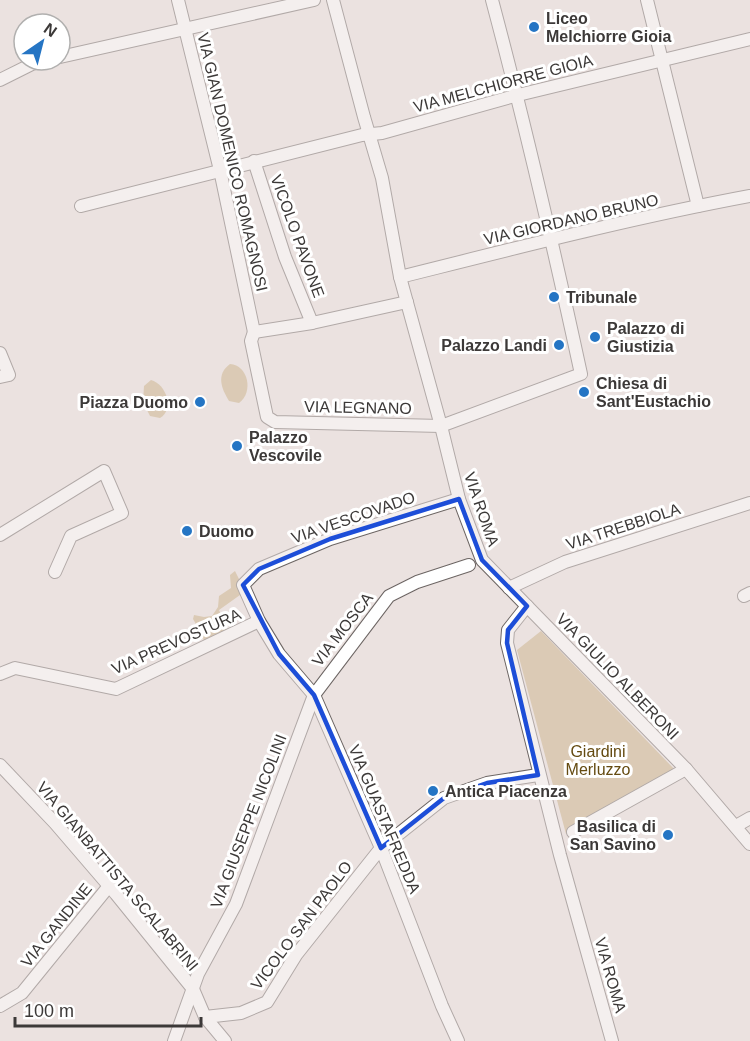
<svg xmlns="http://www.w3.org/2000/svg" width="750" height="1041" viewBox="0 0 750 1041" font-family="Helvetica,sans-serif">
  <rect width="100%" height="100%" fill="#ebe2e0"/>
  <g fill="#c7ae80">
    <path d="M 230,364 C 248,365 254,392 239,403 L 229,401 C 221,388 216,374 230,364 Z"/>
    <path d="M 151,380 C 166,384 175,409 160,418 L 150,416 L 143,402 L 144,386 Z"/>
    <path d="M 235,571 L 242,585 L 240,595 L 219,610 L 228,632 L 204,644 L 203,636 L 193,619 L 194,615 L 204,617 L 212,616 L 218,607 L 219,596 L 231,588 L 230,575 Z"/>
    <path d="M 541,631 L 677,772 L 566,834 L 517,650 Z"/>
  </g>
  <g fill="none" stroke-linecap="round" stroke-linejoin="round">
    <defs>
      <g id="minor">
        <path d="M 178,0 L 220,170 L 254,332"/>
        <path d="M 333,0 L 364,117 L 382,178 L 400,277 L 441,426 L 459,499 L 482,560 L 686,769 L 750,844"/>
        <path d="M 647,0 L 698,206"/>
        <path d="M 60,57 L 314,0"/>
        <path d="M 0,80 L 32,64 L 48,60"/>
        <path d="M 254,161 L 285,257 L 312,323"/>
        <path d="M 81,206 L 362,135 L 382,133 L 518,95 L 750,39"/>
        <path d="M 400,277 C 516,248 632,218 750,196"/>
        <path d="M 254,332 L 251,341 L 267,417 L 275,422 L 441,426 L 581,374 C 554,249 525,124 492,0"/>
        <path d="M 254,332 L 312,323 L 407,302"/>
        <path d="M 0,353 L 9,375 L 0,377"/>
        <path d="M 0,535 L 104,471 L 122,513 L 71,536 L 55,572"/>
        <path d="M 509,588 L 565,562 L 750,503"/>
        <path d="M 744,596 L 750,593"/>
        <path d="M 527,606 L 508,630 L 507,643 L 560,855 L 612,1041"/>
        <path d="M 0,674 L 15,668 L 116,689 L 259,621"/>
        <path d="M 0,765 L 55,823 L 116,894 L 193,989 L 205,1017 L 225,1041"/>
        <path d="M 736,826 L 750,818"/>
        <path d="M 573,832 L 686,769"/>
        <path d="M 0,1006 L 22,993 L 109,886"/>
        <path d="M 205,1017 L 241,1013 L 267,1002 L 296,955 L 381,848 L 444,798 L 487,783 L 538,775"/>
        <path d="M 174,1041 L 198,974 L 236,904 L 314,695 L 389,596 L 417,582 L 469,565"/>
        <path d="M 458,1041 L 442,1006 L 381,848 L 314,695 L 279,654 L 259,621 L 243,585 L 259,569 L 330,539 L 459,499"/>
      </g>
    </defs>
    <use href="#minor" stroke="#6c6563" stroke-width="14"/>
    <use href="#minor" stroke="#fff" stroke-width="12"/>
  </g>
  <path d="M0 0H750V1041H0ZM 459,499 L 482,560 L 527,606 L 508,630 L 507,643 L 538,775 L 487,783 L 444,798 L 381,848 L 314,695 L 279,654 L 243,585 L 259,569 L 330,539 Z" fill="#ebe2e0" fill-opacity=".55" fill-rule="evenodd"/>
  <path fill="none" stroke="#1d4ed8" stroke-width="4.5" stroke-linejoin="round" d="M 459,499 L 482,560 L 527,606 L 508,630 L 507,643 L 538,775 L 487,783 L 444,798 L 381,848 L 314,695 L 279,654 L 243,585 L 259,569 L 330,539 Z"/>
  <g fill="#2575c4" stroke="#fff" stroke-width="2">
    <circle cx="534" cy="27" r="6"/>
    <circle cx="554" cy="297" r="6"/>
    <circle cx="595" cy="337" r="6"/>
    <circle cx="559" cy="345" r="6"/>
    <circle cx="584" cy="392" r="6"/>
    <circle cx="200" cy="402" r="6"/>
    <circle cx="237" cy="446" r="6"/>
    <circle cx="187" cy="531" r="6"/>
    <circle cx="433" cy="791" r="6"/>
    <circle cx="668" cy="835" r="6"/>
  </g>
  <g text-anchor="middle" stroke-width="6" stroke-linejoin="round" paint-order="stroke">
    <g font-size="16" font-weight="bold" fill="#3c3938" stroke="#fff" text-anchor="start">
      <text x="546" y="24">Liceo<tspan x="546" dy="18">Melchiorre Gioia</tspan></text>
      <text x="566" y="303">Tribunale</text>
      <text x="607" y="334">Palazzo di<tspan x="607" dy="18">Giustizia</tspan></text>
      <text x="547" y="351" text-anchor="end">Palazzo Landi</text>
      <text x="596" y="389">Chiesa di<tspan x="596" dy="18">Sant'Eustachio</tspan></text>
      <text x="188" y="408" text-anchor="end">Piazza Duomo</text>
      <text x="249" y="443">Palazzo<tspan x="249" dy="18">Vescovile</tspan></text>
      <text x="199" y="537">Duomo</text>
      <text x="445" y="797">Antica Piacenza</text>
      <text x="656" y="832" text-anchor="end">Basilica di<tspan x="656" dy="18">San Savino</tspan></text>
    </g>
    <g font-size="16" fill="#3c3938" stroke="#fff">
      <text transform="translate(503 83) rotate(-15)" y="6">VIA MELCHIORRE GIOIA</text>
      <text transform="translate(233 162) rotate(77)" y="6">VIA GIAN DOMENICO ROMAGNOSI</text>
      <text transform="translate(571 219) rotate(-13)" y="6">VIA GIORDANO BRUNO</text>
      <text transform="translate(298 236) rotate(70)" y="6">VICOLO PAVONE</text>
      <text transform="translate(358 407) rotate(1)" y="6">VIA LEGNANO</text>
      <text transform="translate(482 509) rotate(71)" y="6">VIA ROMA</text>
      <text transform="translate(353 517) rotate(-19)" y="6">VIA VESCOVADO</text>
      <text transform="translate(623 526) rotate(-18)" y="6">VIA TREBBIOLA</text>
      <text transform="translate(342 629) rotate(-52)" y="6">VIA MOSCA</text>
      <text transform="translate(176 641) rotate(-24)" y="6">VIA PREVOSTURA</text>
      <text transform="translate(618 676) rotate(46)" y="6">VIA GIULIO ALBERONI</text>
      <text transform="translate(385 819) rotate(67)" y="6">VIA GUASTAFREDDA</text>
      <text transform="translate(248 821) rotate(-69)" y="6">VIA GIUSEPPE NICOLINI</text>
      <text transform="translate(118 876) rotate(50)" y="6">VIA GIANBATTISTA SCALABRINI</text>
      <text transform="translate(56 925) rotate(-51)" y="6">VIA GANDINE</text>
      <text transform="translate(301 925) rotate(-53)" y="6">VICOLO SAN PAOLO</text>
      <text transform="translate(611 975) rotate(74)" y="6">VIA ROMA</text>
    </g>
    <g font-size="16" fill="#654b11" stroke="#fff">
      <text x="598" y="757">Giardini<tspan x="598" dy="18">Merluzzo</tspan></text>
    </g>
  </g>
  <g transform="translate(42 42) rotate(35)"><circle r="28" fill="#ffffff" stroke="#b1b0af" stroke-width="1.5"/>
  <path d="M0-4.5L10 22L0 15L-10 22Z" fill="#2575c4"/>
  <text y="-9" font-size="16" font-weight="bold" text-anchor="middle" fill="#3c3938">N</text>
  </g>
  <path d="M15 1017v9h186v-9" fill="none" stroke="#3c3938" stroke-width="3"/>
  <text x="24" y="1017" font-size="18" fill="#3c3938" stroke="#ffffff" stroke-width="4.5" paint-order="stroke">100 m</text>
</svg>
